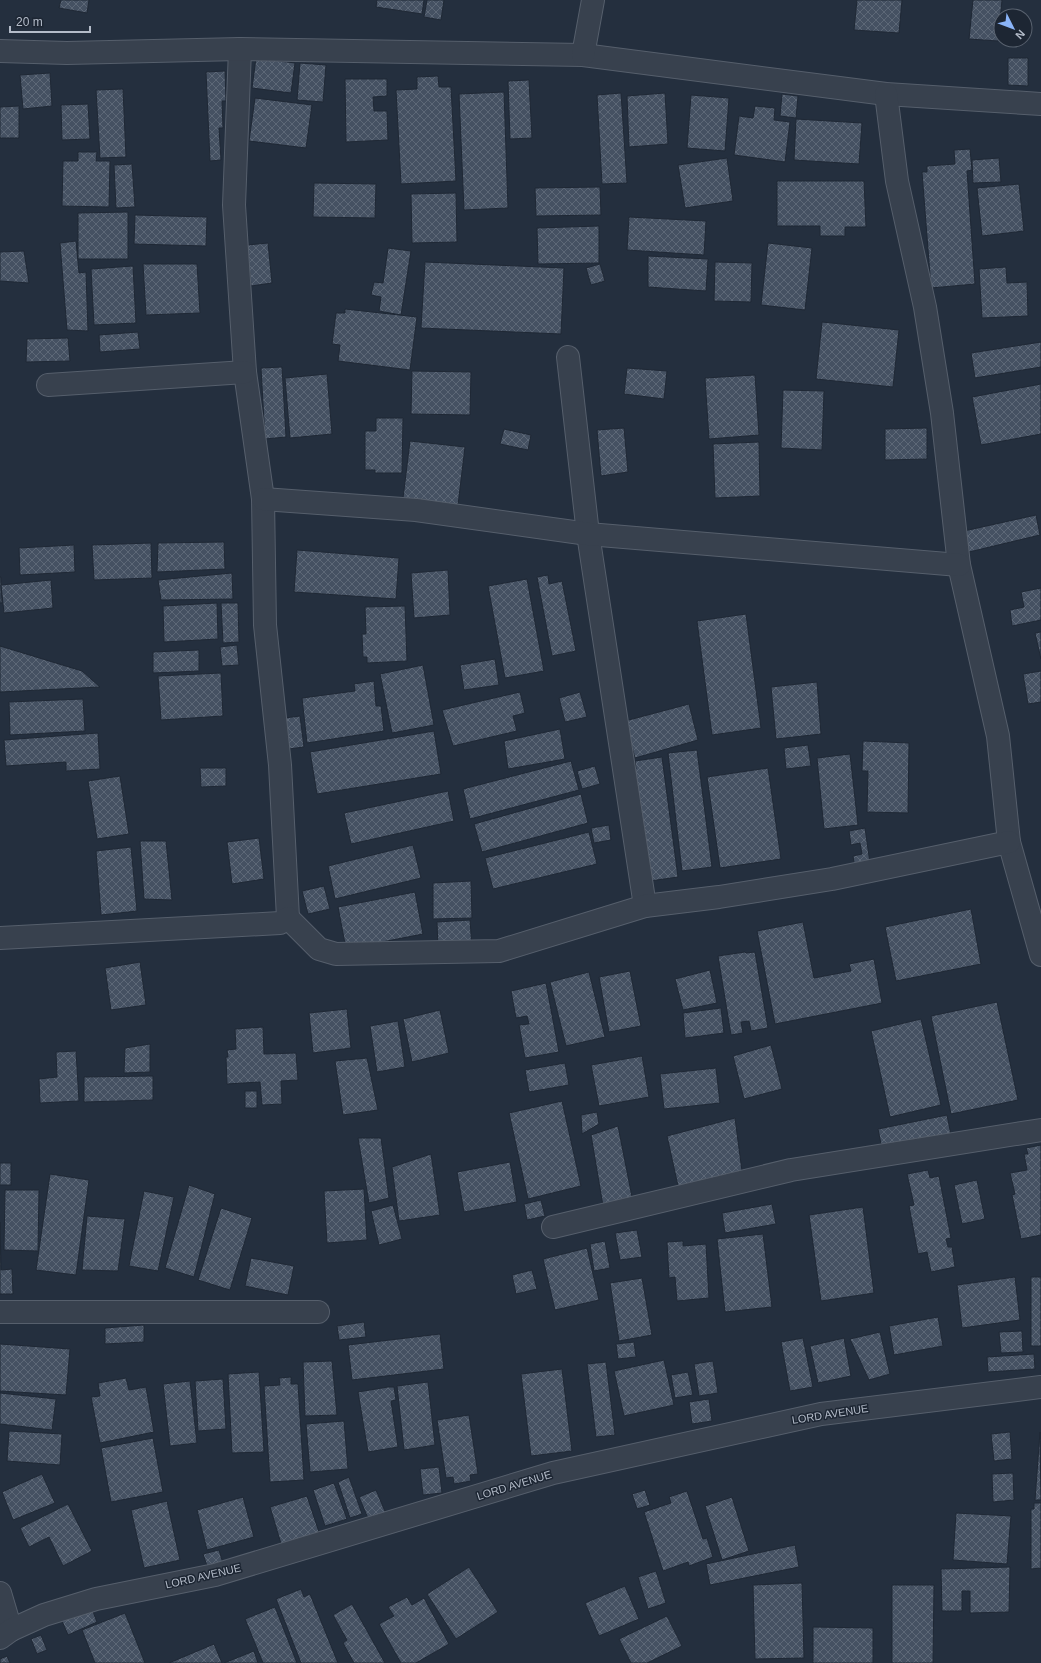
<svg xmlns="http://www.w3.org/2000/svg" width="1041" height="1663" viewBox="0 0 1041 1663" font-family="Arial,sans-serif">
  <defs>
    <pattern id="building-cross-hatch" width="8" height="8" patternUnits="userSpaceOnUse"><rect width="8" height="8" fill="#455162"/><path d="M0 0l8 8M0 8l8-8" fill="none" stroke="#5d6877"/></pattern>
  </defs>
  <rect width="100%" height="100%" fill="#242f3e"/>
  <g fill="url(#building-cross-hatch)" stroke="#1f2835">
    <path d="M 61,0 L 89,0 L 87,13 L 59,8 Z"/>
    <path d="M 377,0 L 424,0 L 422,14 L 376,7 Z"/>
    <path d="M 427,0 L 444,0 L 441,20 L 424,17 Z"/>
    <path d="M 857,0 L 902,0 L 899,33 L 854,30 Z"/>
    <path d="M 973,0 L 1002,0 L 998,41 L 969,39 Z"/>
    <path d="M 256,58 L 295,63 L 291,93 L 252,88 Z"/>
    <path d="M 1008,58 L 1028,58 L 1028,86 L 1008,85 Z"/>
    <path d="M 300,63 L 326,65 L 323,102 L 297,100 Z"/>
    <path d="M 225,71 L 226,101 L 222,101 L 223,128 L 219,128 L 221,160 L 210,161 L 206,72 Z"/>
    <path d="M 50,73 L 52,106 L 23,109 L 20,75 Z"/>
    <path d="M 438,76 L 439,87 L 451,87 L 456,181 L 401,184 L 396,90 L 417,89 L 417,77 Z"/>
    <path d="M 345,79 L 387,79 L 387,96 L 373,97 L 374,111 L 387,111 L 388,140 L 346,142 Z"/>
    <path d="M 529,80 L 532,138 L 510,139 L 508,81 Z"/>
    <path d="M 123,89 L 126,157 L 100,158 L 96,90 Z"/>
    <path d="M 504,92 L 508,208 L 464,210 L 459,94 Z"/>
    <path d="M 621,93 L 627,183 L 602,184 L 597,95 Z"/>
    <path d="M 665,93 L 668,144 L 629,147 L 627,96 Z"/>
    <path d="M 782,94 L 798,96 L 796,118 L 780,116 Z"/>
    <path d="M 691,95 L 729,98 L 725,151 L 687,148 Z"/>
    <path d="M 255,98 L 312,105 L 306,148 L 249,141 Z"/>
    <path d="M 88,104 L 90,139 L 62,140 L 61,105 Z"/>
    <path d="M 19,106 L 19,138 L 0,138 L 0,107 Z"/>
    <path d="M 755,106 L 775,108 L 774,120 L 790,122 L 785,162 L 734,155 L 739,116 L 753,118 Z"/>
    <path d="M 796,119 L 862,123 L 859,164 L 794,160 Z"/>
    <path d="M 970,149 L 972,170 L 967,171 L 975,284 L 931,288 L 922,172 L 927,172 L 927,166 L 955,164 L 954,150 Z"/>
    <path d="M 78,152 L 97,152 L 96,161 L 110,161 L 109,207 L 62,206 L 63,161 L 78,161 Z"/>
    <path d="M 727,158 L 733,201 L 685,208 L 678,165 Z"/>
    <path d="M 999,158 L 1001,182 L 973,183 L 972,160 Z"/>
    <path d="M 132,164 L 135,207 L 116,208 L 114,165 Z"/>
    <path d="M 777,181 L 864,181 L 866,227 L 845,227 L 845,236 L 820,236 L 820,226 L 777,226 Z"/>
    <path d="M 314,183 L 376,184 L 375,218 L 313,217 Z"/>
    <path d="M 1019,184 L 1024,231 L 982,236 L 977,188 Z"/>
    <path d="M 600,187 L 601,215 L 536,216 L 535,188 Z"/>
    <path d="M 456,193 L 457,242 L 412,243 L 411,194 Z"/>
    <path d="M 128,212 L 128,259 L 78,259 L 78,213 Z"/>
    <path d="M 135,215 L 207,217 L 206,246 L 134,244 Z"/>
    <path d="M 629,217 L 706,221 L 704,255 L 627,250 Z"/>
    <path d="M 599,226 L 599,263 L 538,264 L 537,228 Z"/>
    <path d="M 76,241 L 79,273 L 86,272 L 88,331 L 67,330 L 60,243 Z"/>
    <path d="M 268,243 L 272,283 L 251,286 L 247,245 Z"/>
    <path d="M 768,243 L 812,248 L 805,310 L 761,305 Z"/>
    <path d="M 388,248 L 411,251 L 401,315 L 379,311 L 381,297 L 371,295 L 374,282 L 383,283 Z"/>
    <path d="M 24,251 L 29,283 L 0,281 L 0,252 Z"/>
    <path d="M 648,256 L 708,259 L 706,291 L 648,287 Z"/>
    <path d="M 425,262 L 564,268 L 561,334 L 421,328 Z"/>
    <path d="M 715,262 L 752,263 L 751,302 L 714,301 Z"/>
    <path d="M 143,264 L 197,264 L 200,313 L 146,315 Z"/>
    <path d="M 600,264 L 605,281 L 591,285 L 586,268 Z"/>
    <path d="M 133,266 L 136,323 L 94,325 L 91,269 Z"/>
    <path d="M 1006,267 L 1007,283 L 1027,282 L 1028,316 L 982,318 L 979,269 Z"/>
    <path d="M 345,309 L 417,317 L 410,370 L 338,361 L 340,345 L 332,344 L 336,313 L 345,313 Z"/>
    <path d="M 822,322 L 899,330 L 893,387 L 816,379 Z"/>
    <path d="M 138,332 L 140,349 L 100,352 L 99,335 Z"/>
    <path d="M 68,338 L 70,361 L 26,362 L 27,339 Z"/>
    <path d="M 1041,342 L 1041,367 L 975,378 L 971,353 Z"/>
    <path d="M 282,367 L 286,437 L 265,439 L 261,368 Z"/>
    <path d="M 627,368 L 667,371 L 664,399 L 624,394 Z"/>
    <path d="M 412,371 L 471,372 L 470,415 L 411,414 Z"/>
    <path d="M 327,374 L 332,434 L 290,438 L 285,378 Z"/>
    <path d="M 755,375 L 759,435 L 709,439 L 705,378 Z"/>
    <path d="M 1041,384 L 1041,434 L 981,445 L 972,397 Z"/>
    <path d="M 783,390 L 824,391 L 822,450 L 781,448 Z"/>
    <path d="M 376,418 L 403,418 L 402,473 L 375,473 L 375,470 L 365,470 L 365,431 L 376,431 Z"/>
    <path d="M 624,428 L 628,472 L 601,476 L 597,430 Z"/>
    <path d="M 927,428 L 927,459 L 885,460 L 885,429 Z"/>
    <path d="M 504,429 L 531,435 L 528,450 L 500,444 Z"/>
    <path d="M 410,441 L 465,447 L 458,505 L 403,498 Z"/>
    <path d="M 759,442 L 760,496 L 715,498 L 713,444 Z"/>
    <path d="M 1036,515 L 1040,535 L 969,552 L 964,531 Z"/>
    <path d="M 224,542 L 225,569 L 157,572 L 158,543 Z"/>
    <path d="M 151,543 L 152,578 L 94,580 L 92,545 Z"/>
    <path d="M 74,545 L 75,572 L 20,575 L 19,548 Z"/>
    <path d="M 297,550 L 399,558 L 396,599 L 294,592 Z"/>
    <path d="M 448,570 L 450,615 L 414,618 L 411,573 Z"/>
    <path d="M 232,573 L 233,599 L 161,600 L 158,580 Z"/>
    <path d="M 548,575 L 549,584 L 562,581 L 576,651 L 552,656 L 537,577 Z"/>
    <path d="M 0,577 L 1,577 L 2,603 L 0,603 Z"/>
    <path d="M 527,579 L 544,671 L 505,678 L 488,586 Z"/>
    <path d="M 51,580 L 53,608 L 4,613 L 1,585 Z"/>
    <path d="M 1041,588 L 1041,620 L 1012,626 L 1010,610 L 1024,607 L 1021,592 Z"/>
    <path d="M 217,603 L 218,639 L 164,642 L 163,606 Z"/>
    <path d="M 221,603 L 238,603 L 239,642 L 223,643 Z"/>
    <path d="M 405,606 L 407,661 L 367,663 L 367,657 L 363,657 L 362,634 L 366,634 L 365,607 Z"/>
    <path d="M 746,614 L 761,728 L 712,735 L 697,621 Z"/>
    <path d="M 1041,632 L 1041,659 L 1035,633 Z"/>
    <path d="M 237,645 L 239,665 L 222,666 L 220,647 Z"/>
    <path d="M 0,646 L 82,671 L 100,687 L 0,692 Z"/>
    <path d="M 199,650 L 199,671 L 153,673 L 153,652 Z"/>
    <path d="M 495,659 L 499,685 L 464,690 L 460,665 Z"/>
    <path d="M 423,665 L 434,725 L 392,733 L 380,674 Z"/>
    <path d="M 1041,671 L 1041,702 L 1028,704 L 1023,674 Z"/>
    <path d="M 221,673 L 223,716 L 161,720 L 158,676 Z"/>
    <path d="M 374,681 L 376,706 L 381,706 L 384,731 L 307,743 L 302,698 L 355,691 L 354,684 Z"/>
    <path d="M 817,682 L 821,734 L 776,739 L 771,687 Z"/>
    <path d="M 520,692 L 525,713 L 513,716 L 517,731 L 453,746 L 442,710 Z"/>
    <path d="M 580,692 L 587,717 L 565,722 L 559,698 Z"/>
    <path d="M 83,699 L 85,731 L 10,735 L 9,702 Z"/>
    <path d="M 689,704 L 698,740 L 635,758 L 625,721 Z"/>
    <path d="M 300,716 L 304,747 L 281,750 L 277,719 Z"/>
    <path d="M 560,729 L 565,759 L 508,769 L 504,741 Z"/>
    <path d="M 434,731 L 441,774 L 317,794 L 310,752 Z"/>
    <path d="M 98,733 L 100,769 L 66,771 L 66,762 L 6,766 L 4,740 Z"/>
    <path d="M 863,741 L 909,743 L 908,813 L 867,812 L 868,771 L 862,771 Z"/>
    <path d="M 808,745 L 811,766 L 786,769 L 784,748 Z"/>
    <path d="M 697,750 L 712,867 L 682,871 L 668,753 Z"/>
    <path d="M 850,754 L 858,825 L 824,829 L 817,758 Z"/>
    <path d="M 662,757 L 678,877 L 650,881 L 628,770 L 636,769 L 635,761 Z"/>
    <path d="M 571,761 L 579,790 L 470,819 L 463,789 Z"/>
    <path d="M 595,766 L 600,784 L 582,789 L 577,771 Z"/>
    <path d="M 200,768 L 226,768 L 226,786 L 201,787 Z"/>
    <path d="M 768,768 L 781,859 L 720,868 L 707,777 Z"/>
    <path d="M 120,776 L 129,834 L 97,839 L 88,781 Z"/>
    <path d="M 448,791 L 454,821 L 351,844 L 344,813 Z"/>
    <path d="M 581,794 L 588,823 L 482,852 L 474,824 Z"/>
    <path d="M 609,825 L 611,840 L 594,843 L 591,828 Z"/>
    <path d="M 865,828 L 871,870 L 855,869 L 853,856 L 862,854 L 860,843 L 851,845 L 849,831 Z"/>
    <path d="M 589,832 L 597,864 L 493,889 L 485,858 Z"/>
    <path d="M 259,838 L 264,879 L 232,884 L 227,842 Z"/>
    <path d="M 140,841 L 166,841 L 172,900 L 144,899 Z"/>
    <path d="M 413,845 L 421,878 L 335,899 L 328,866 Z"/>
    <path d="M 131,847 L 137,911 L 101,915 L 96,851 Z"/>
    <path d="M 471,881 L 472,918 L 433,919 L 433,883 Z"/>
    <path d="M 324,886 L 330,909 L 308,914 L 302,891 Z"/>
    <path d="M 415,892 L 423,934 L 346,949 L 338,907 Z"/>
    <path d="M 971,909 L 981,964 L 896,981 L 885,927 Z"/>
    <path d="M 470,920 L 472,947 L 438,949 L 437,922 Z"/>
    <path d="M 803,922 L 814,978 L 851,971 L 849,964 L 874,959 L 882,1003 L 775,1024 L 757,931 Z"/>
    <path d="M 745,952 L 746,953 L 755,952 L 768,1028 L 751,1031 L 749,1021 L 741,1022 L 743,1033 L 731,1035 L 718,956 Z"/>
    <path d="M 140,962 L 146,1005 L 111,1010 L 105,968 Z"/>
    <path d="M 710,970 L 717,1003 L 683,1010 L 675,979 Z"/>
    <path d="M 630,971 L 641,1026 L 609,1032 L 599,977 Z"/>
    <path d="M 589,972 L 605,1037 L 566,1046 L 550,982 Z"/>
    <path d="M 546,983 L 559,1052 L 525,1058 L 519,1025 L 529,1024 L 527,1016 L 516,1018 L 511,991 Z"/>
    <path d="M 997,1002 L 1018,1100 L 951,1114 L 931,1016 Z"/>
    <path d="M 721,1008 L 724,1033 L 685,1038 L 683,1013 Z"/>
    <path d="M 347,1009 L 351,1048 L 313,1053 L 309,1013 Z"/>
    <path d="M 440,1010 L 449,1053 L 412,1062 L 403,1019 Z"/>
    <path d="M 921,1019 L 941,1105 L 890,1117 L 871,1031 Z"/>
    <path d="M 398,1021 L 405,1067 L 377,1072 L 370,1026 Z"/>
    <path d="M 263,1027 L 264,1054 L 296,1053 L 298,1080 L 281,1081 L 282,1104 L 262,1105 L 260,1082 L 227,1084 L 226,1057 L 228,1057 L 227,1050 L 236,1049 L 235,1029 Z"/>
    <path d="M 150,1044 L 150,1072 L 124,1073 L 125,1048 Z"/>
    <path d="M 771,1045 L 782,1089 L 744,1099 L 733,1056 Z"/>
    <path d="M 76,1051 L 79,1101 L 40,1103 L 39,1079 L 57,1077 L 56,1052 Z"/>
    <path d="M 642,1056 L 649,1097 L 599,1106 L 591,1065 Z"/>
    <path d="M 367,1058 L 378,1110 L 343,1115 L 335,1061 Z"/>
    <path d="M 565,1063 L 569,1085 L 529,1092 L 525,1070 Z"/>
    <path d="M 716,1068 L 720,1103 L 664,1109 L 660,1074 Z"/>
    <path d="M 153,1076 L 153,1100 L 84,1102 L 84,1077 Z"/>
    <rect x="245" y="1091" width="12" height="17"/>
    <path d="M 562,1101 L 581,1186 L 528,1199 L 509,1113 Z"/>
    <path d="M 597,1112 L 599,1124 L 582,1134 L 581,1115 Z"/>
    <path d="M 947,1115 L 951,1135 L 882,1149 L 878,1129 Z"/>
    <path d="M 735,1118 L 742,1171 L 678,1186 L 667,1136 Z"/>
    <path d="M 618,1126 L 633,1202 L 603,1206 L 591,1135 Z"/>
    <path d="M 358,1138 L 381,1138 L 389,1198 L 369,1203 Z"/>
    <path d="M 1041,1145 L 1041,1235 L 1021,1239 L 1012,1195 L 1015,1194 L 1010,1173 L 1027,1170 L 1024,1154 L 1028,1154 L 1026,1148 Z"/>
    <path d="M 431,1154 L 440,1215 L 399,1221 L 392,1167 Z"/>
    <path d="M 510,1162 L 517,1202 L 464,1212 L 457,1172 Z"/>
    <rect x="0" y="1163" width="11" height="22"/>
    <path d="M 928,1170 L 930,1178 L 939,1176 L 951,1238 L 946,1239 L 948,1247 L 952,1247 L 955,1267 L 931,1272 L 927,1252 L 918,1254 L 909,1206 L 914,1205 L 907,1174 Z"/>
    <path d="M 50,1174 L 89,1180 L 76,1275 L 36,1270 Z"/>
    <path d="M 977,1180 L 985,1219 L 962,1224 L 954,1185 Z"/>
    <path d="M 189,1185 L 215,1194 L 194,1277 L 165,1268 Z"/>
    <path d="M 364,1189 L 367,1240 L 327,1243 L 324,1191 Z"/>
    <path d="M 5,1190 L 39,1190 L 38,1251 L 4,1250 Z"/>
    <path d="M 144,1191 L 174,1197 L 158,1271 L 129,1266 Z"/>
    <path d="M 541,1200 L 545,1216 L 527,1220 L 524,1204 Z"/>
    <path d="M 772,1204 L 776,1224 L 725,1233 L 722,1213 Z"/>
    <path d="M 393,1205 L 402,1239 L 379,1245 L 371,1211 Z"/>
    <path d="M 863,1207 L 874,1293 L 821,1301 L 809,1215 Z"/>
    <path d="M 221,1208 L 252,1218 L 230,1290 L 198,1280 Z"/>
    <path d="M 87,1216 L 125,1219 L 118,1271 L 82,1270 Z"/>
    <path d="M 0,1222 L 1,1270 L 12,1269 L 13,1294 L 0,1294 Z"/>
    <path d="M 637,1230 L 642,1257 L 620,1260 L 615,1233 Z"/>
    <path d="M 763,1234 L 772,1307 L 725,1312 L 717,1239 Z"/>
    <path d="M 605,1241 L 610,1268 L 594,1271 L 590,1244 Z"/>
    <path d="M 683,1241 L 683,1246 L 706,1244 L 709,1298 L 677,1301 L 675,1277 L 669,1278 L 667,1242 Z"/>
    <path d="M 587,1248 L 599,1300 L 555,1310 L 543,1259 Z"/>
    <path d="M 251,1258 L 294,1266 L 288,1295 L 245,1286 Z"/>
    <path d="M 532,1270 L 537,1289 L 516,1294 L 512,1275 Z"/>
    <path d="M 1015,1277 L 1020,1320 L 962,1328 L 957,1285 Z"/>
    <rect x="1031" y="1277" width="10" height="69"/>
    <path d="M 642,1278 L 652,1335 L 619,1341 L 610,1283 Z"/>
    <path d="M 938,1317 L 943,1346 L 894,1355 L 889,1326 Z"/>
    <path d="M 364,1322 L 366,1337 L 339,1340 L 337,1326 Z"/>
    <path d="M 144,1325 L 144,1342 L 105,1344 L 105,1328 Z"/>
    <path d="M 1022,1331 L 1023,1352 L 1001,1353 L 999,1332 Z"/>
    <path d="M 880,1332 L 890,1374 L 869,1380 L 850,1339 Z"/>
    <path d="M 440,1334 L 444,1369 L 352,1380 L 348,1345 Z"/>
    <path d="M 803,1338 L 813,1387 L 790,1391 L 781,1342 Z"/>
    <path d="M 844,1338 L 851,1376 L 818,1383 L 810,1346 Z"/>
    <path d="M 634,1342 L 636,1357 L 618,1359 L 616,1344 Z"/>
    <path d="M 0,1344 L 70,1349 L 66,1395 L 0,1391 Z"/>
    <path d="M 1034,1354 L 1035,1369 L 988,1372 L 987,1357 Z"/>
    <path d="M 664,1360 L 674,1405 L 624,1416 L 614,1371 Z"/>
    <path d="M 332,1361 L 337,1415 L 305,1416 L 303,1362 Z"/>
    <path d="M 713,1361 L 718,1393 L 699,1396 L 694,1364 Z"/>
    <path d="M 606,1362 L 615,1435 L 596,1437 L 587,1364 Z"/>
    <path d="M 562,1369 L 572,1451 L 531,1456 L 521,1374 Z"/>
    <path d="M 259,1372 L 264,1452 L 232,1453 L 228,1374 Z"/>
    <path d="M 688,1372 L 693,1395 L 675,1398 L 671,1375 Z"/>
    <path d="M 291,1377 L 291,1384 L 298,1384 L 304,1480 L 270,1482 L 264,1386 L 280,1385 L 279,1378 Z"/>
    <path d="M 126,1378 L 129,1390 L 146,1387 L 154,1432 L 100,1443 L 91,1397 L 100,1396 L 98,1383 Z"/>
    <path d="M 223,1379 L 226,1429 L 198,1431 L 195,1381 Z"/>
    <path d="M 190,1381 L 197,1443 L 170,1446 L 163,1384 Z"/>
    <path d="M 428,1382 L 435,1445 L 404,1450 L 397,1386 Z"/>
    <path d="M 388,1387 L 394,1387 L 396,1400 L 391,1401 L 398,1447 L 368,1452 L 358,1392 Z"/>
    <path d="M 0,1393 L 56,1399 L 52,1430 L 0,1424 Z"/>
    <path d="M 709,1399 L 712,1421 L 692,1424 L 689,1402 Z"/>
    <path d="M 469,1415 L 478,1474 L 470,1475 L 471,1481 L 454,1484 L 453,1477 L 446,1478 L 437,1420 Z"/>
    <path d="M 344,1421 L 348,1469 L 310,1472 L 306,1424 Z"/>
    <path d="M 9,1431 L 62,1434 L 60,1465 L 7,1461 Z"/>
    <path d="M 1010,1432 L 1012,1459 L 994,1461 L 991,1434 Z"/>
    <path d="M 1040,1432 L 1041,1500 L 1035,1500 Z"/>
    <path d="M 153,1438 L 163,1492 L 111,1502 L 101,1448 Z"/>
    <path d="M 439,1467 L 442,1493 L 423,1495 L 420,1469 Z"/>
    <path d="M 1013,1473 L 1014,1500 L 993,1502 L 992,1474 Z"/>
    <path d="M 42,1474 L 55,1503 L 13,1520 L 2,1492 Z"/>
    <path d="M 349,1477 L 362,1514 L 350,1518 L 338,1482 Z"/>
    <path d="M 334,1483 L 347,1519 L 325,1526 L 313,1490 Z"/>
    <path d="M 376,1490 L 387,1516 L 370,1523 L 359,1497 Z"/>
    <path d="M 645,1490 L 650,1505 L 637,1509 L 632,1494 Z"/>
    <path d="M 687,1491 L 703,1539 L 707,1538 L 713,1557 L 689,1566 L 688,1562 L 663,1571 L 644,1512 L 671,1503 L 669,1497 Z"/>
    <path d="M 307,1496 L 320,1535 L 282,1547 L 270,1507 Z"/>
    <path d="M 243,1497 L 254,1537 L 207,1550 L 197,1510 Z"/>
    <path d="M 732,1497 L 749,1551 L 722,1560 L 705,1506 Z"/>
    <path d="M 167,1501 L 180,1560 L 144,1568 L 131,1510 Z"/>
    <path d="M 1034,1503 L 1041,1503 L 1041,1568 L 1031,1569 L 1031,1509 L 1034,1509 Z"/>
    <path d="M 68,1504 L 92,1551 L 63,1566 L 49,1537 L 29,1547 L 20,1528 Z"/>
    <path d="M 956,1513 L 1011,1516 L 1007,1564 L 953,1560 Z"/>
    <path d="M 795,1545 L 799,1567 L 710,1585 L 706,1564 Z"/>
    <path d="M 219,1550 L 225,1570 L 210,1575 L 203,1554 Z"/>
    <path d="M 469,1567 L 498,1612 L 456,1639 L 427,1594 Z"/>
    <path d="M 1010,1567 L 1009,1612 L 970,1613 L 970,1591 L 962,1591 L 962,1611 L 942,1611 L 941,1569 Z"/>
    <path d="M 656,1571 L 666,1603 L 648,1609 L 638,1577 Z"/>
    <path d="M 802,1583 L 804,1658 L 755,1659 L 753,1585 Z"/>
    <path d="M 892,1585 L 934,1585 L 933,1663 L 892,1663 Z"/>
    <path d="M 625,1586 L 639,1619 L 599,1636 L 585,1603 Z"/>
    <path d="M 301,1589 L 304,1597 L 310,1594 L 338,1663 L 301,1663 L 276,1599 Z"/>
    <path d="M 407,1597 L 412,1605 L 424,1598 L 449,1644 L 416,1663 L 401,1663 L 379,1624 L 394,1616 L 388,1607 Z"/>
    <path d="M 352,1604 L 385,1663 L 354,1663 L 343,1643 L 347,1640 L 333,1615 Z"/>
    <path d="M 275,1607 L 297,1663 L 263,1663 L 245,1619 Z"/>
    <path d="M 92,1609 L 97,1622 L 68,1635 L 62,1621 Z"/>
    <path d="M 125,1613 L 145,1663 L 95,1663 L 82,1630 Z"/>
    <path d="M 667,1616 L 682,1646 L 647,1663 L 631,1663 L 619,1639 Z"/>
    <path d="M 813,1627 L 873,1628 L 873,1663 L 813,1663 Z"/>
    <path d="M 41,1635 L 47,1650 L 37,1654 L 31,1639 Z"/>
    <path d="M 214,1644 L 222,1663 L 169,1663 Z"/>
    <path d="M 254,1651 L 258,1663 L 224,1663 Z"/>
    <path d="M 7,1656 L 10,1663 L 0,1663 L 0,1659 Z"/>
  </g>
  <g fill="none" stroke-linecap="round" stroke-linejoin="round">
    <defs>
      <g id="minor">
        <path d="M 240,49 L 234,205 L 245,372 L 263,499 L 265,625 L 280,765 L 288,918"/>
        <path d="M 0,51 L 67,53 L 240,49 L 583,55 L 886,94 L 1041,104"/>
        <path d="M 583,55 L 593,0"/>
        <path d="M 886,94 L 897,181 L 925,307 L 942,413 L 959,565 L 998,736 L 1009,842 L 1041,955"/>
        <path d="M 568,357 L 588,534 L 645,906"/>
        <path d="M 48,385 L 245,372"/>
        <path d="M 263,499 L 416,510 L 588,534 L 959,565"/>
        <path d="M 0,938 L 280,923 L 288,918 L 319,949 L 336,954 L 499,951 L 645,906 L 719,897 L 832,879 L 1009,842"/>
        <path d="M 553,1227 L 791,1170 L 1041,1130"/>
        <path d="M 0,1312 L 318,1312"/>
        <path d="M 0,1593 L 11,1630"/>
        <path d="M 0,1638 L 11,1630 L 44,1615 L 96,1599 L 215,1575 L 553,1473 L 821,1414 L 1041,1387"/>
      </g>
    </defs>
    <use href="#minor" stroke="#565f6c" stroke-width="24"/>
    <use href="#minor" stroke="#38414e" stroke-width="22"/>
  </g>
  <g text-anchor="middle" stroke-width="3" stroke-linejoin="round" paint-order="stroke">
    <g font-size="11" fill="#b4bcc9" stroke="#1d2633">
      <text transform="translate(830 1414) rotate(-9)" y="4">LORD AVENUE</text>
      <text transform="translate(514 1485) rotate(-17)" y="4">LORD AVENUE</text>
      <text transform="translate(203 1576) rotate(-13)" y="4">LORD AVENUE</text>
    </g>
  </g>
  <g transform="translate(1013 28) rotate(132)"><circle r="19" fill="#1d2633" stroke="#59626f"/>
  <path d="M0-3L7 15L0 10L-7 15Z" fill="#8ab4f8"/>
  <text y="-6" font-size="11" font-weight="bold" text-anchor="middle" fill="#b4bcc9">N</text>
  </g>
  <path d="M10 26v6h80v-6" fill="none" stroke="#b4bcc9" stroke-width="2"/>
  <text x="16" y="26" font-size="12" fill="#b4bcc9" stroke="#1d2633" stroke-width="3" paint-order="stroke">20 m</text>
</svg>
